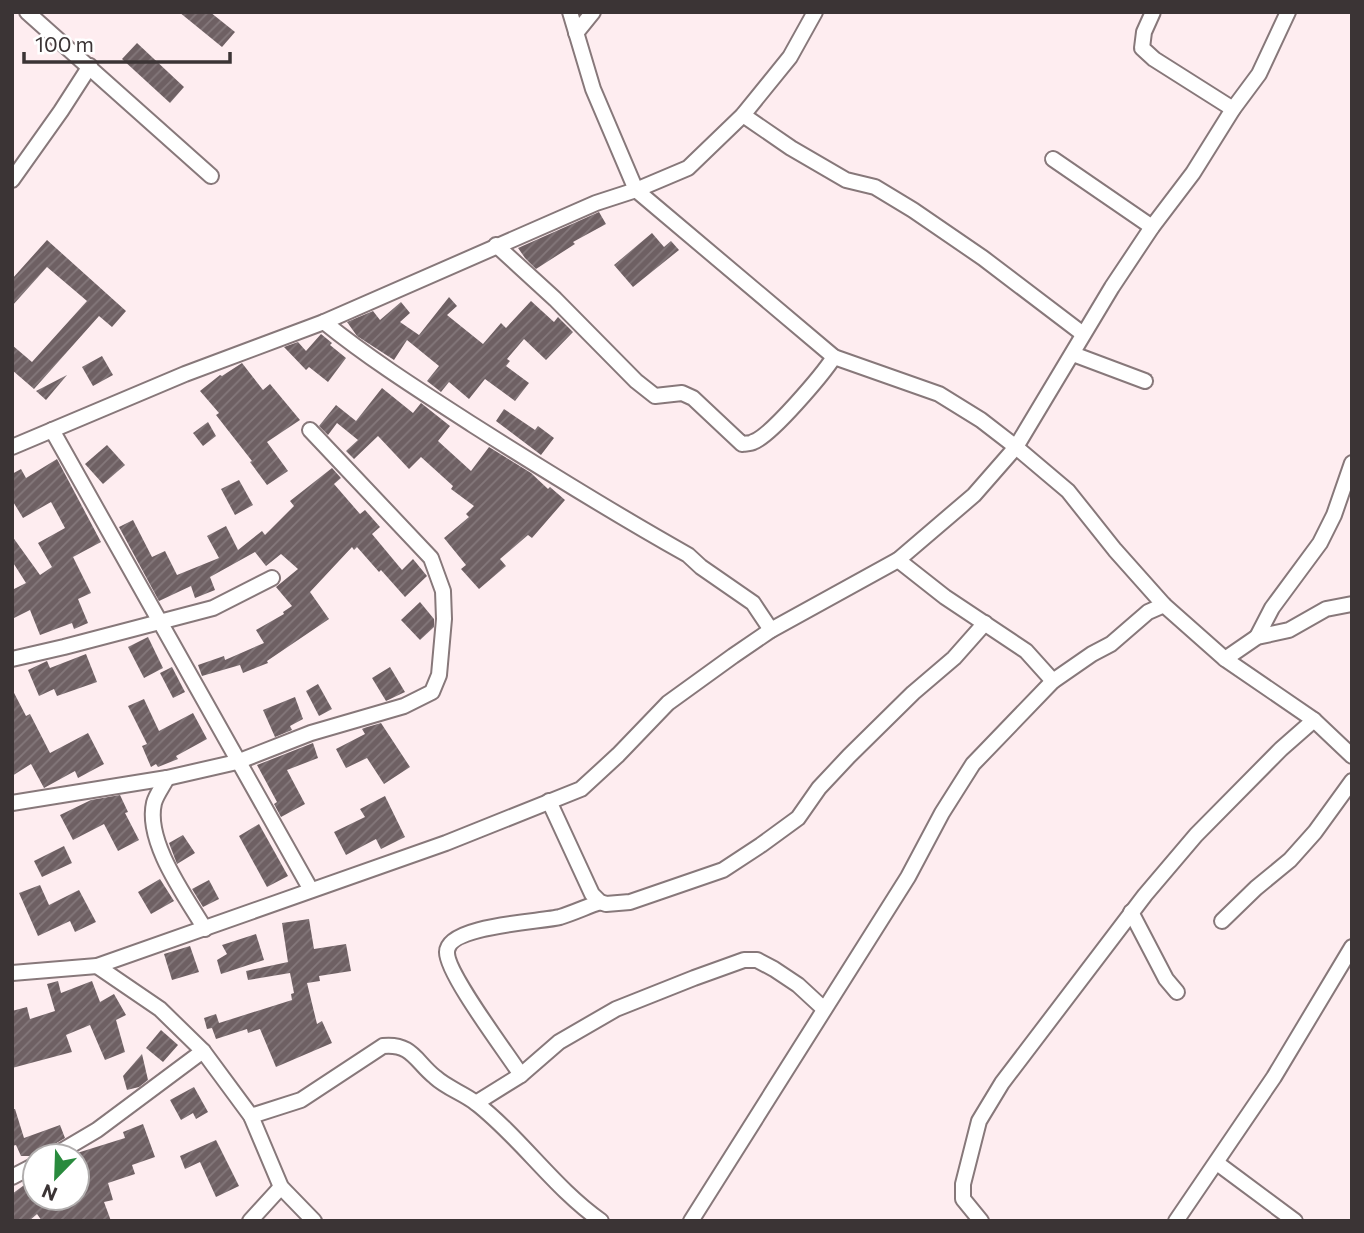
<svg xmlns="http://www.w3.org/2000/svg" width="1364" height="1233" viewBox="0 0 1364 1233" font-family="Commissioner,sans-serif">
  <defs>
    <pattern id="building-hatch" width="6" height="6" patternUnits="userSpaceOnUse" patternTransform="scale(1.75)"><rect width="6" height="6" fill="#6e6063"/><path d="M-1 1l2-2M0 6l6-6M5 7l2-2" fill="none" stroke="#84787b"/></pattern>
  </defs>
  <rect width="100%" height="100%" fill="#feedf0"/>
  <g fill="url(#building-hatch)">
    <path d="M 179,12 L 210,12 L 235,32 L 222,47 Z"/>
    <path d="M 137,43 L 184,87 L 170,103 L 122,59 Z"/>
    <path d="M 599,212 L 606,224 L 573,242 L 575,244 L 536,269 L 525,258 L 518,248 Z"/>
    <path d="M 652,233 L 664,247 L 671,241 L 679,250 L 633,287 L 614,265 Z"/>
    <path d="M 47,240 L 126,311 L 112,327 L 99,316 L 34,389 L 12,370 L 12,345 L 32,362 L 87,301 L 47,267 L 12,306 L 12,279 Z"/>
    <path d="M 449,297 L 457,306 L 447,315 L 483,344 L 501,323 L 506,328 L 531,301 L 554,322 L 558,317 L 573,332 L 546,360 L 524,339 L 507,359 L 510,361 L 506,366 L 529,383 L 515,401 L 485,379 L 469,399 L 449,382 L 441,392 L 427,381 L 439,366 L 407,340 L 394,360 L 357,336 L 347,322 L 373,311 L 380,320 L 401,302 L 410,313 L 400,322 L 419,335 Z"/>
    <path d="M 321,334 L 332,343 L 330,345 L 346,358 L 328,382 L 309,367 L 306,370 L 284,347 L 298,342 L 306,351 Z"/>
    <path d="M 102,356 L 113,375 L 93,386 L 82,367 Z"/>
    <path d="M 242,363 L 263,390 L 270,384 L 300,420 L 267,442 L 288,471 L 267,485 L 250,462 L 252,461 L 216,415 L 219,413 L 200,391 L 220,375 L 222,376 Z"/>
    <path d="M 67,375 L 46,400 L 36,391 Z"/>
    <path d="M 382,388 L 413,413 L 421,403 L 450,426 L 438,441 L 471,471 L 489,447 L 531,473 L 548,489 L 550,487 L 565,500 L 532,538 L 528,535 L 500,559 L 506,566 L 479,589 L 461,569 L 466,565 L 444,538 L 469,517 L 466,514 L 474,506 L 451,489 L 453,486 L 421,457 L 409,469 L 378,436 L 354,459 L 346,451 L 358,440 L 337,423 L 328,435 L 319,426 L 336,405 L 356,421 Z"/>
    <path d="M 504,409 L 535,430 L 538,426 L 554,438 L 541,455 L 496,421 Z"/>
    <path d="M 208,422 L 216,436 L 203,446 L 193,433 Z"/>
    <path d="M 107,445 L 125,465 L 103,484 L 85,464 Z"/>
    <path d="M 57,459 L 101,542 L 73,557 L 91,593 L 78,599 L 88,623 L 74,629 L 72,623 L 40,635 L 30,610 L 12,619 L 12,590 L 26,583 L 12,561 L 12,536 L 40,575 L 52,567 L 38,543 L 65,528 L 51,502 L 23,518 L 12,500 L 12,474 L 21,469 L 26,478 Z"/>
    <path d="M 332,468 L 341,478 L 334,484 L 360,514 L 365,510 L 380,527 L 372,534 L 402,570 L 413,559 L 427,576 L 405,597 L 381,570 L 379,572 L 357,547 L 354,550 L 352,547 L 310,592 L 329,619 L 267,661 L 268,663 L 243,673 L 240,665 L 202,676 L 198,665 L 224,656 L 225,660 L 264,643 L 256,630 L 284,614 L 283,612 L 292,606 L 276,587 L 298,569 L 281,554 L 266,566 L 255,552 L 210,577 L 215,590 L 195,598 L 191,586 L 159,601 L 119,527 L 133,520 L 152,557 L 165,551 L 177,575 L 219,558 L 207,536 L 226,526 L 238,550 L 262,531 L 265,535 L 294,506 L 290,501 Z"/>
    <path d="M 239,480 L 253,505 L 235,515 L 221,489 Z"/>
    <path d="M 420,602 L 434,619 L 434,627 L 420,640 L 401,620 Z"/>
    <path d="M 148,637 L 163,668 L 144,678 L 128,647 Z"/>
    <path d="M 86,654 L 97,682 L 57,696 L 54,689 L 39,696 L 28,670 L 47,661 L 50,668 Z"/>
    <path d="M 172,667 L 185,692 L 173,698 L 160,673 Z"/>
    <path d="M 390,667 L 405,692 L 386,701 L 372,678 Z"/>
    <path d="M 318,684 L 332,709 L 319,716 L 306,691 Z"/>
    <path d="M 12,689 L 26,716 L 30,714 L 50,753 L 88,733 L 104,764 L 78,778 L 75,771 L 44,788 L 31,764 L 12,776 Z"/>
    <path d="M 295,697 L 303,719 L 290,726 L 292,730 L 275,737 L 263,710 Z"/>
    <path d="M 144,699 L 159,731 L 193,713 L 207,739 L 176,756 L 178,759 L 158,767 L 156,764 L 151,767 L 142,746 L 147,744 L 128,706 Z"/>
    <path d="M 381,723 L 410,767 L 384,784 L 367,758 L 346,768 L 336,749 L 365,734 L 362,729 L 364,728 Z"/>
    <path d="M 313,743 L 318,758 L 287,770 L 305,804 L 281,817 L 274,804 L 277,802 L 257,765 Z"/>
    <path d="M 120,795 L 128,812 L 125,813 L 139,840 L 118,851 L 104,824 L 73,840 L 60,815 L 91,800 Z"/>
    <path d="M 385,796 L 405,837 L 381,849 L 376,839 L 346,855 L 334,832 L 365,817 L 360,809 Z"/>
    <path d="M 259,824 L 288,876 L 267,887 L 239,836 Z"/>
    <path d="M 183,835 L 195,853 L 177,864 L 169,843 Z"/>
    <path d="M 64,846 L 72,863 L 42,877 L 34,861 Z"/>
    <path d="M 160,879 L 174,901 L 151,914 L 138,892 Z"/>
    <path d="M 209,880 L 219,899 L 203,907 L 192,889 Z"/>
    <path d="M 40,885 L 49,905 L 79,890 L 96,922 L 75,932 L 70,921 L 38,936 L 19,893 Z"/>
    <path d="M 309,919 L 314,949 L 346,944 L 351,971 L 319,976 L 320,981 L 307,983 L 317,1024 L 322,1021 L 332,1043 L 276,1067 L 260,1029 L 248,1033 L 247,1029 L 216,1039 L 212,1028 L 207,1029 L 204,1018 L 216,1014 L 219,1023 L 292,1000 L 291,994 L 294,993 L 290,973 L 248,980 L 246,971 L 288,962 L 282,923 Z"/>
    <path d="M 256,934 L 264,960 L 221,974 L 217,960 L 227,954 L 222,945 Z"/>
    <path d="M 190,946 L 199,972 L 172,980 L 164,954 Z"/>
    <path d="M 58,981 L 61,993 L 92,981 L 100,1002 L 114,994 L 126,1015 L 116,1020 L 125,1052 L 105,1060 L 90,1025 L 66,1035 L 72,1052 L 12,1068 L 12,1011 L 27,1007 L 30,1019 L 55,1011 L 47,984 Z"/>
    <path d="M 161,1030 L 178,1045 L 163,1062 L 146,1048 Z"/>
    <path d="M 142,1054 L 148,1080 L 139,1087 L 127,1090 L 123,1076 Z"/>
    <path d="M 194,1087 L 208,1112 L 196,1119 L 193,1113 L 181,1120 L 170,1100 Z"/>
    <path d="M 12,1109 L 15,1109 L 24,1138 L 60,1125 L 65,1138 L 48,1148 L 43,1156 L 21,1156 L 16,1145 L 12,1146 Z"/>
    <path d="M 143,1124 L 155,1157 L 132,1165 L 135,1174 L 108,1183 L 113,1200 L 104,1202 L 111,1221 L 42,1221 L 37,1214 L 29,1221 L 12,1221 L 12,1194 L 35,1177 L 35,1198 L 77,1198 L 77,1153 L 125,1138 L 123,1132 Z"/>
    <path d="M 216,1140 L 239,1186 L 216,1197 L 200,1162 L 185,1169 L 180,1156 Z"/>
  </g>
  <g fill="none" stroke-linecap="round" stroke-linejoin="round">
    <defs>
      <g id="minor">
        <path d="M 27,12 L 211,176"/>
        <path d="M 570,12 L 593,89 L 636,190 L 834,357 L 939,394 L 981,420 L 1016,447 L 1068,491 L 1115,550 L 1164,605 L 1225,659 L 1314,720 L 1352,756"/>
        <path d="M 1153,12 L 1144,32 L 1142,48 L 1154,59 L 1233,109"/>
        <path d="M 576,33 L 593,12"/>
        <path d="M 743,115 L 791,148 L 846,180 L 875,187 L 913,210 L 983,258 L 1083,334"/>
        <path d="M 1053,159 L 1152,227"/>
        <path d="M 12,180 L 61,111 L 90,66"/>
        <path d="M 496,245 L 555,299 L 636,381 L 655,396 L 682,393 L 693,398 L 742,444 C 746,443 750,444 753,442 C 771,436 823,374 834,357"/>
        <path d="M 324,322 C 371,360 422,392 473,425 C 544,470 615,514 688,555 L 701,567 L 753,603 L 771,630"/>
        <path d="M 1073,354 L 1145,381"/>
        <path d="M 52,430 L 311,890"/>
        <path d="M 12,447 L 185,374 L 324,322 L 596,203 L 636,190 L 688,168 L 743,115 L 790,57 L 815,12"/>
        <path d="M 898,560 L 945,597 L 1026,651 L 1053,681"/>
        <path d="M 1257,637 L 1272,608 L 1320,543 L 1334,515 L 1352,463"/>
        <path d="M 12,659 L 64,647 L 213,608 L 272,578"/>
        <path d="M 1225,659 L 1257,637 L 1289,630 L 1326,609 L 1352,604"/>
        <path d="M 167,778 C 163,786 156,795 154,803 C 145,842 186,897 205,929"/>
        <path d="M 549,801 L 592,894 L 600,902 L 606,904 L 630,902 L 723,870 L 761,845 L 798,818 L 819,788 L 849,756 L 913,693 L 954,658 L 985,623"/>
        <path d="M 12,803 L 167,778 L 237,762 L 311,733 L 404,706 L 432,692 L 439,675 L 444,619 L 443,591 L 431,558 L 310,430"/>
        <path d="M 1131,912 L 1166,979 L 1177,992"/>
        <path d="M 1222,921 L 1256,888 L 1290,860 L 1315,832 L 1352,781"/>
        <path d="M 97,966 L 160,1009 L 203,1051 L 251,1116 L 281,1187 L 314,1221"/>
        <path d="M 12,973 L 97,966 L 446,843 L 581,789 L 618,755 L 668,703 L 733,656 L 771,630 L 898,560 L 974,495 L 1016,447 L 1112,287 L 1152,227 L 1193,173 L 1233,109 L 1259,74 L 1288,12"/>
        <path d="M 521,1075 C 507,1053 446,973 447,952 C 447,925 541,922 560,917 C 573,913 586,907 600,902"/>
        <path d="M 476,1103 L 521,1075 L 559,1042 L 616,1009 L 694,978 L 744,960 L 757,960 L 774,969 L 798,985 L 824,1009"/>
        <path d="M 251,1116 L 301,1100 L 383,1046 C 412,1043 416,1062 435,1077 C 447,1088 463,1093 476,1103 C 521,1138 554,1188 601,1221"/>
        <path d="M 53,1156 L 97,1130 L 203,1051"/>
        <path d="M 1217,1163 L 1295,1221"/>
        <path d="M 12,1177 L 35,1165"/>
        <path d="M 250,1221 L 281,1187"/>
        <path d="M 691,1221 L 908,877 L 942,813 L 973,764 L 1053,681 L 1092,654 L 1111,644 L 1148,612 L 1164,605"/>
        <path d="M 981,1221 L 963,1199 L 963,1184 L 979,1121 L 1002,1083 L 1145,895 L 1196,835 L 1281,749 L 1314,720"/>
        <path d="M 1176,1221 L 1274,1077 L 1352,947"/>
      </g>
    </defs>
    <use href="#minor" stroke="#87787a" stroke-width="18"/>
    <use href="#minor" stroke="#fff" stroke-width="14"/>
  </g>
  <rect width="1364" height="1233" fill="none" stroke="#3b3435" stroke-width="28"/>
  <g transform="translate(56 1177) rotate(203)"><circle r="33" fill="#ffffff" stroke="#b1aeae" stroke-width="2"/>
  <path d="M0-5L12 26L0 18L-12 26Z" fill="#298a3d"/>
  <text y="-10" font-size="19" font-weight="bold" text-anchor="middle" fill="#3b3435">N</text>
  </g>
  <path d="M24 52v10h206v-10" fill="none" stroke="#3b3435" stroke-width="3.5"/>
  <text x="35" y="52" font-size="21" fill="#3b3435" stroke="#ffffff" stroke-width="5" paint-order="stroke">100 m</text>
</svg>
